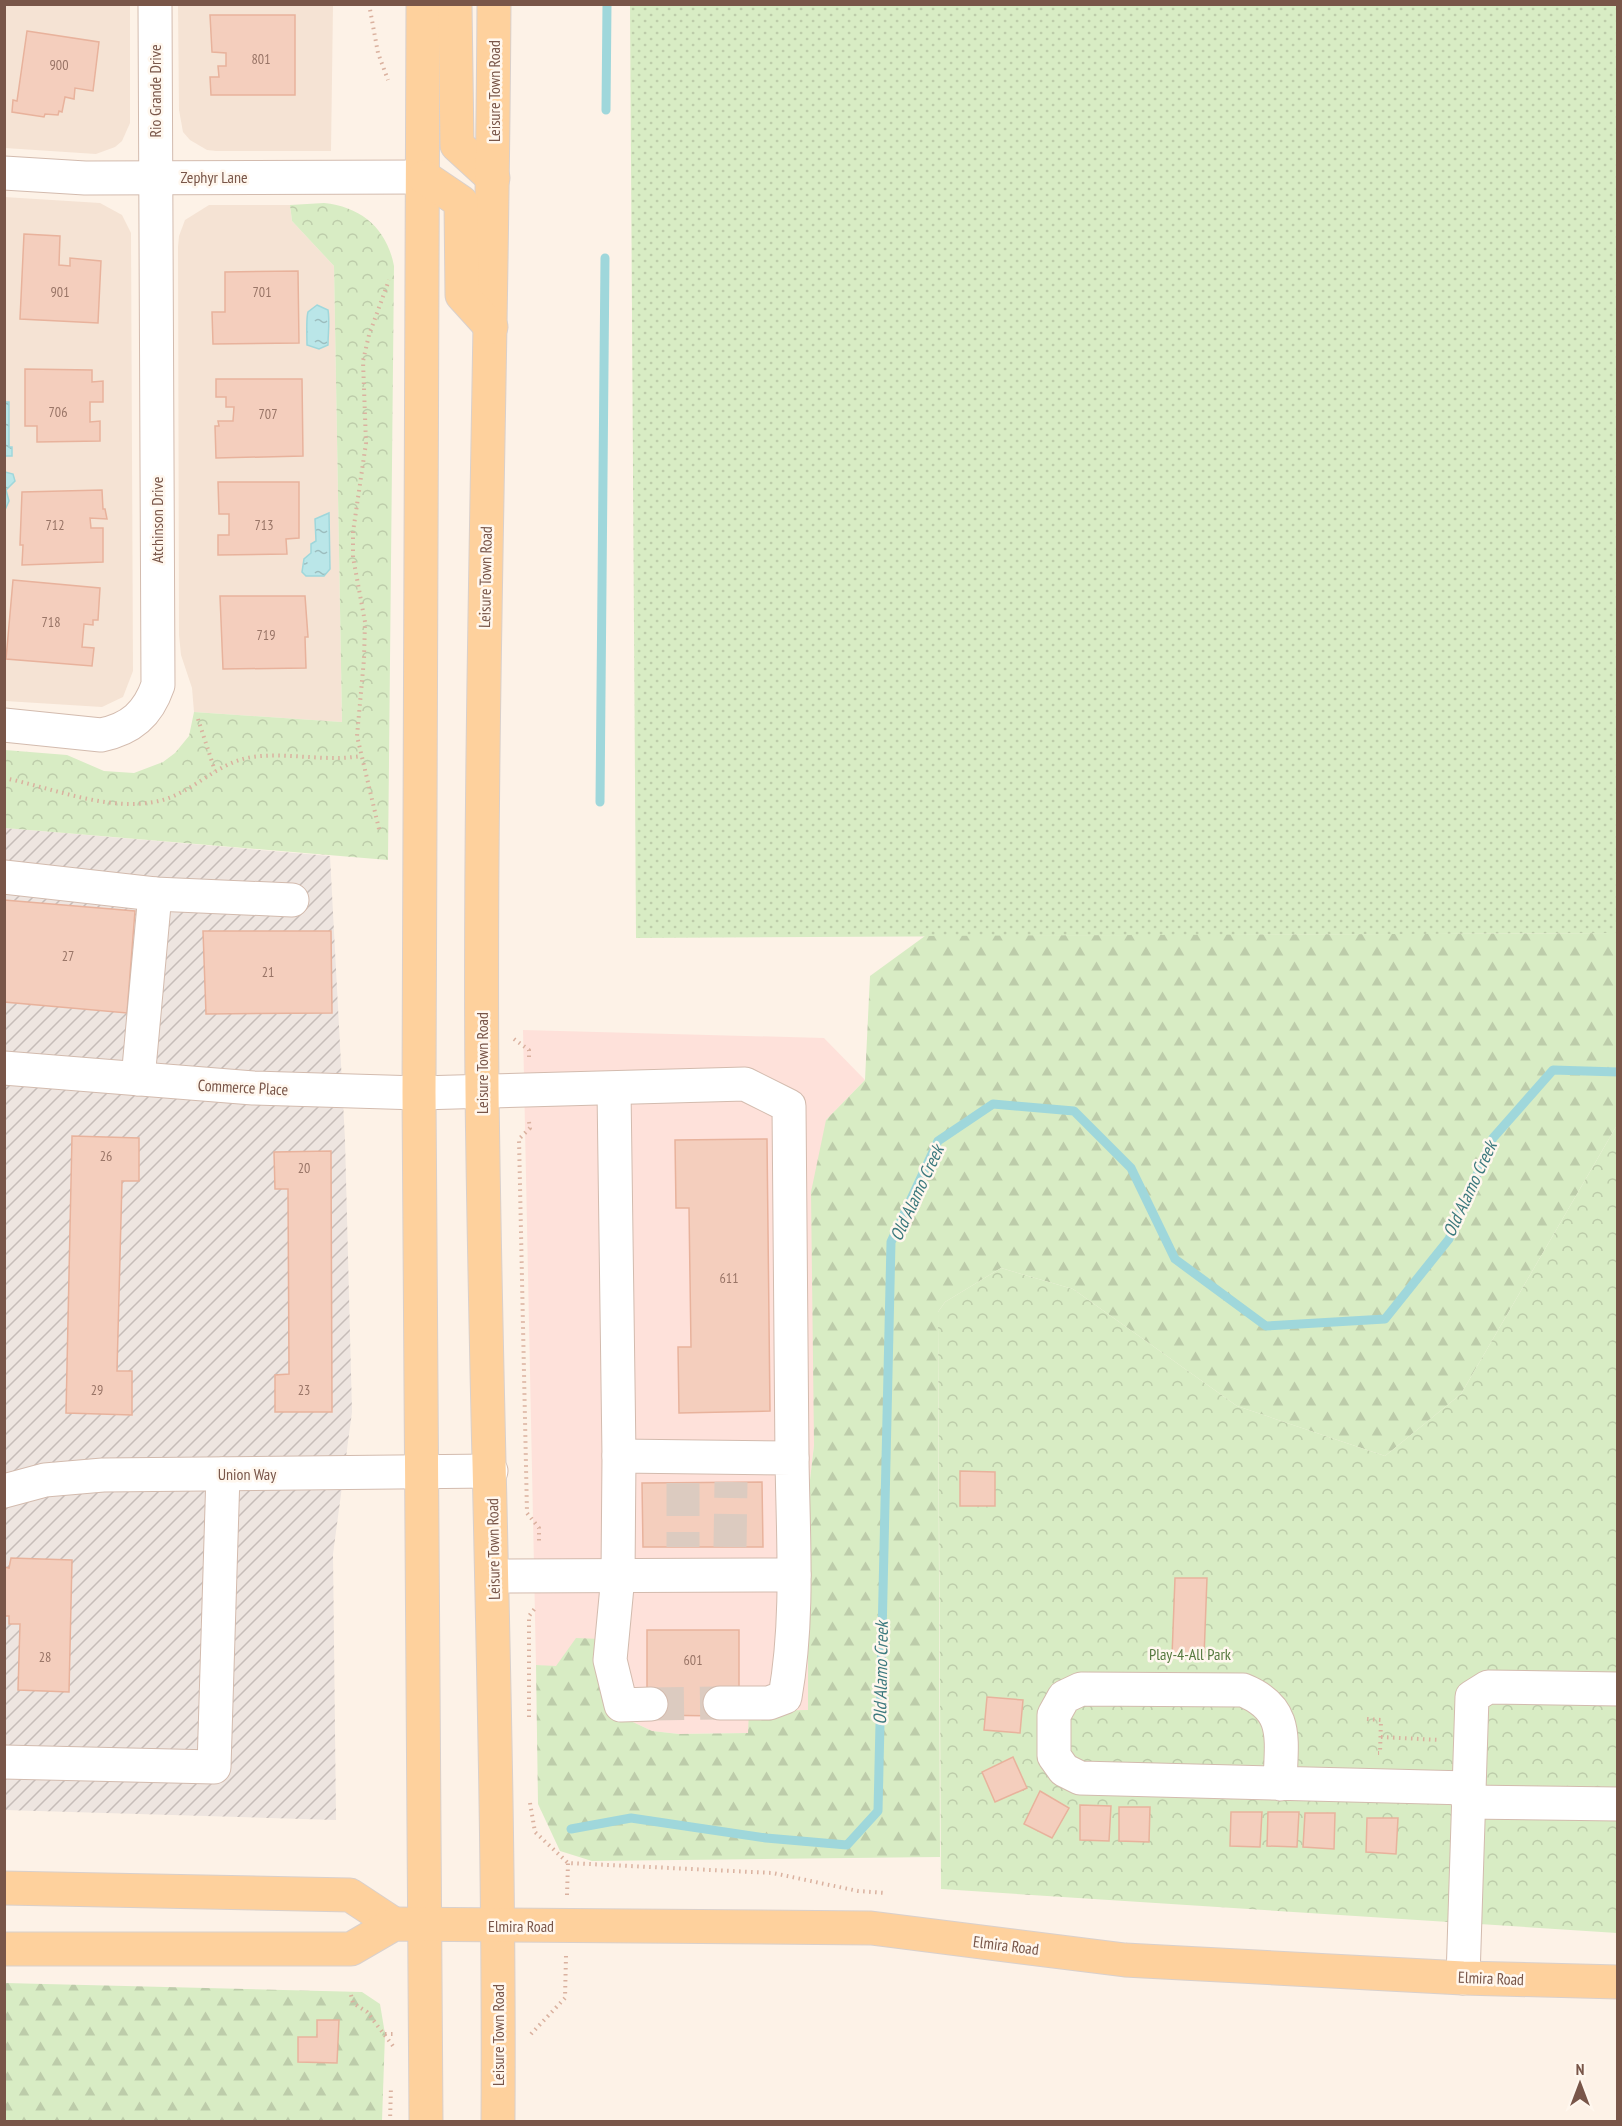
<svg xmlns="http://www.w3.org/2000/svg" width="1622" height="2126" viewBox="0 0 1622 2126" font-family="'PT Sans Narrow',sans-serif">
  <defs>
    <pattern id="industrial-furrows" width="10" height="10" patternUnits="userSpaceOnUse" patternTransform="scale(1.5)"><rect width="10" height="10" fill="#eee5e0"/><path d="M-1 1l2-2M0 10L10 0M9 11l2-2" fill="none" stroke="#c6bcb8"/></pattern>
    <pattern id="grass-dots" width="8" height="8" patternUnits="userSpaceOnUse" patternTransform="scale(1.5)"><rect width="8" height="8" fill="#d8ecc4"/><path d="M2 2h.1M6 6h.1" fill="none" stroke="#bdccaa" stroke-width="1.8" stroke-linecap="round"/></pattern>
    <pattern id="forest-firs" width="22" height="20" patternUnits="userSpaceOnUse" patternTransform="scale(1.5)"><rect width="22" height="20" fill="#d8ecc4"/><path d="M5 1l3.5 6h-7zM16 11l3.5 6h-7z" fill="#bdccaa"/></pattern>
    <pattern id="park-crowns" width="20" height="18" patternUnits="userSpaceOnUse" patternTransform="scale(1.5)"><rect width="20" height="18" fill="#d8ecc4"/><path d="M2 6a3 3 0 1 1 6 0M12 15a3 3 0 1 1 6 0" fill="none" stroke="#bdccaa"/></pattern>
    <pattern id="water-ripples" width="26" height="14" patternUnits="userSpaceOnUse" patternTransform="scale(1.5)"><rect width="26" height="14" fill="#bae6e8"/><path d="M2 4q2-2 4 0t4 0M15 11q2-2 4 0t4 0" fill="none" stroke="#9cbdbe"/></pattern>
  </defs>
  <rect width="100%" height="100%" fill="#fdf2e7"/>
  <g fill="#f5e3d4">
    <path d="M 5,5 L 130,5 L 130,123 L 122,141 L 115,147 L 96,154 L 5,148 Z"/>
    <path d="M 178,5 L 333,5 L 331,151 L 216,151 L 207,150 L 190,140 L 183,132 L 179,110 Z"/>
    <path d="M 4,197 L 100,203 L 122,215 L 131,233 L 133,671 L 123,697 L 102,707 L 5,701 Z"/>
    <path d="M 209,205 L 290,205 L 292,221 L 334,266 L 342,722 L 194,712 L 192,688 L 181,655 L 179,635 L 178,247 L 179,236 L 185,220 Z"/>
  </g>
  <path fill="#fee1da" d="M 523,1030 L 824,1038 L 865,1080 L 826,1120 L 814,1445 L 804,1532 L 808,1566 L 808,1710 L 750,1711 L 749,1733 L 679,1734 L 652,1731 L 618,1715 L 556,1667 L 536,1665 Z"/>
  <path fill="url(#industrial-furrows)" d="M 5,828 L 330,856 L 345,1140 L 352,1412 L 333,1554 L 336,1820 L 5,1810 Z"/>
  <path fill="url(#grass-dots)" d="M 630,5 L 1617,5 L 1617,933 L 636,938 Z"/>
  <g fill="url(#forest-firs)">
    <path d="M 1617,933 L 1617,1125 L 1461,1394 L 1385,1456 L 1237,1406 L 1073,1289 L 1001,1268 L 945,1302 L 938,1312 L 940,1857 L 592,1861 L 560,1851 L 538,1804 L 536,1665 L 556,1666 L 576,1638 L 601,1639 L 618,1715 L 652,1731 L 679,1734 L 748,1733 L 749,1711 L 808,1710 L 808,1566 L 804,1532 L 814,1445 L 811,1192 L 826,1120 L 865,1080 L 870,976 L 925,936 Z"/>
    <path d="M 5,1983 L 362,1992 L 380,2004 L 385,2034 L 382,2121 L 5,2122 Z"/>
  </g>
  <g fill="url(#park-crowns)">
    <path d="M 324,203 C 362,207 387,229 394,266 L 388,860 L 5,828 L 5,750 L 67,755 L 104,771 L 134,773 L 163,762 L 175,753 L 189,736 L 194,712 L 342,722 L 334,266 L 292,221 L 290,205 Z"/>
    <path d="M 1617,1125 L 1617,1933 L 941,1889 L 938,1312 L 945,1302 L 1001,1268 L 1073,1289 L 1237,1406 L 1385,1456 L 1461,1394 Z"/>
  </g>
  <g fill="url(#water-ripples)" stroke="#9fd7db" stroke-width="1.5">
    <path d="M 317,305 L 328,310 C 330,321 328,333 328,345 L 319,349 L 307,345 C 307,337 306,318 308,312 Z"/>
    <path d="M 5,402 L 9,402 L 9,447 L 12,447 L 12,456 L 5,456 Z"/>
    <path d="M 5,472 L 13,474 L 15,481 L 6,490 L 9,501 L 5,510 Z"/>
    <path d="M 329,513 L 330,569 L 324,576 L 306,576 L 302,572 L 304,559 L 311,553 L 311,544 L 316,541 L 315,519 Z"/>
  </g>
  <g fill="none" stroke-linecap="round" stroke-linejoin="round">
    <g stroke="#9fd7db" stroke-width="9">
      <path d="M 606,110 L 607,4"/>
      <path d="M 600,802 L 605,258"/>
      <path d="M 571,1829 L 631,1818 L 766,1838 L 847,1845 L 878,1811 L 891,1242 L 938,1141 L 993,1104 L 1074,1111 L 1131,1168 L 1175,1259 L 1266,1326 L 1385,1319 L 1449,1239 L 1493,1138 L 1553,1070 L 1618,1072"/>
    </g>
  </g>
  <g fill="#f4cebd" stroke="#e8b29c" stroke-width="1.5">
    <path d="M 210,15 L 295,15 L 295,95 L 211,95 L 210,77 L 219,77 L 218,66 L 226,66 L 226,53 L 212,52 Z"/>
    <path d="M 27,31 L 99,42 L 93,91 L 75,88 L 74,99 L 65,97 L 62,112 L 59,111 L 58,115 L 45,114 L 44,117 L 12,112 L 13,100 L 17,101 Z"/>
    <path d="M 24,234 L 60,236 L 59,265 L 70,266 L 70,258 L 101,261 L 98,323 L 20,319 Z"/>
    <path d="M 298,271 L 299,343 L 213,344 L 212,312 L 225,312 L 225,272 Z"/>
    <path d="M 25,369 L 92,370 L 92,382 L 103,381 L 103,402 L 90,402 L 90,422 L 100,421 L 100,441 L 37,442 L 37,426 L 25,426 Z"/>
    <path d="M 216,379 L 302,379 L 303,456 L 216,458 L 215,426 L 219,426 L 218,421 L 233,421 L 234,407 L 226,407 L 226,397 L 216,397 Z"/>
    <path d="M 218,482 L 299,482 L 299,538 L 286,539 L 287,554 L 218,555 L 218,535 L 229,535 L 229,514 L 219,514 Z"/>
    <path d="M 102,490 L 103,509 L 105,509 L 107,519 L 90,518 L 91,528 L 103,528 L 103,562 L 22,565 L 23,545 L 20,545 L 22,492 Z"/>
    <path d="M 13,580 L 100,588 L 98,620 L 93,620 L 93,625 L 84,624 L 82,647 L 94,648 L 92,666 L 6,659 Z"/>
    <path d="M 220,596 L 305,596 L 308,637 L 305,637 L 306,668 L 223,669 Z"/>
    <path d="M 4,900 L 135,911 L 127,1013 L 4,1002 Z"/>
    <path d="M 203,931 L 331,931 L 332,1013 L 206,1014 Z"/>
    <path d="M 72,1136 L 139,1138 L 139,1181 L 122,1181 L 117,1371 L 132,1371 L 132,1415 L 66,1413 Z"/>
    <path d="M 767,1139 L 770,1411 L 679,1413 L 678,1347 L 691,1347 L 689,1208 L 676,1208 L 675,1140 Z"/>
    <path d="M 331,1151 L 332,1412 L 275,1412 L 275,1375 L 289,1374 L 288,1189 L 275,1189 L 274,1152 Z"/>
    <path d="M 960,1471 L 995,1472 L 995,1506 L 960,1506 Z"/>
    <path d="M 762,1482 L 763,1547 L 643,1547 L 642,1483 Z"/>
    <path d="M 11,1558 L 72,1560 L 69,1692 L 18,1690 L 20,1624 L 9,1624 L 9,1616 L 4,1616 L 4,1567 L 9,1568 Z"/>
    <path d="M 1175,1578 L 1207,1578 L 1204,1657 L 1172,1656 Z"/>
    <path d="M 647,1630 L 739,1630 L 739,1691 L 720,1716 L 651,1715 L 647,1691 Z"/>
    <path d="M 987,1697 L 1023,1700 L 1020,1733 L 984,1730 Z"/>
    <path d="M 1013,1757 L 1027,1788 L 995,1802 L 982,1772 Z"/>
    <path d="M 1040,1791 L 1069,1808 L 1052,1838 L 1024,1824 Z"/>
    <path d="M 1080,1805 L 1111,1806 L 1109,1841 L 1080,1840 Z"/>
    <path d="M 1119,1807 L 1150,1807 L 1149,1842 L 1119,1841 Z"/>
    <path d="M 1231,1812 L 1262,1812 L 1260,1847 L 1230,1846 Z"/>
    <path d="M 1268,1812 L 1299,1812 L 1297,1847 L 1267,1846 Z"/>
    <path d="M 1305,1813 L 1335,1813 L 1334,1849 L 1303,1847 Z"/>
    <path d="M 1367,1818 L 1398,1818 L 1396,1854 L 1366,1852 Z"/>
    <path d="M 317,2020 L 339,2020 L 337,2063 L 298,2062 L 298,2037 L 317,2037 Z"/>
  </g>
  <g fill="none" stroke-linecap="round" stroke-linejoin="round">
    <g stroke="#dccbc0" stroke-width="33" stroke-dasharray="33 16" stroke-linecap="butt">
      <path d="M 683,1483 L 683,1547"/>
      <path d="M 730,1547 L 731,1482"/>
      <path d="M 651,1704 L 720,1703"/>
    </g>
    <defs>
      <g id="minor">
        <path d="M 4,173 L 85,178 L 424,177"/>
        <path d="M 4,725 L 101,735 C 131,729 148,714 158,685 L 155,4"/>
        <path d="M 4,877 L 155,894 L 292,900"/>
        <path d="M 4,1068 L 253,1088 L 419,1093 L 745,1084 L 789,1106 L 792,1458"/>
        <path d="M 138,1079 L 155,894"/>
        <path d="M 614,1089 L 619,1456"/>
        <path d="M 4,1491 L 45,1480 L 103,1475 L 491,1471"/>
        <path d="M 494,1576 L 794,1575"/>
        <path d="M 651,1704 L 621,1705 L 610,1660 L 618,1576 L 619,1456 L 792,1458 C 793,1537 799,1619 785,1697 L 769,1703 L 720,1703"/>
        <path d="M 4,1762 L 214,1767 L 223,1474"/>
        <path d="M 1280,1784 C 1281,1740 1290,1709 1243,1690 L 1081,1689 L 1064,1697 L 1054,1715 L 1054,1756 L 1064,1770 L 1080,1778 L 1468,1788"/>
        <path d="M 1468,1802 L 1618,1804"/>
        <path d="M 1463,1978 L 1472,1697 L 1488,1687 L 1618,1689"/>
      </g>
      <g id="major">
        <path d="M 423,4 L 419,1093 L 426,2122"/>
        <path d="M 455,4 L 457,145 L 493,178"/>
        <path d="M 494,4 C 492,366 479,728 482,1090 C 486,1434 500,1777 498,2122"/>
        <path d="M 424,177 L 461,202 L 462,295 L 491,327"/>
        <path d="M 4,1888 L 350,1895 L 394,1924"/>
        <path d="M 4,1949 L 351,1949 L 394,1924 L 871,1928 L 1125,1960 L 1463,1978 L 1618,1982"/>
      </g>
    </defs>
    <use href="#minor" stroke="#d3bbae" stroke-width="35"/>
    <use href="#major" stroke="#d9d0cc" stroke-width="35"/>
    <g stroke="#dab19f" stroke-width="4" stroke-dasharray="1.5 4.5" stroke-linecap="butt">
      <path d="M 369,4 L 378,53 L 388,80"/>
      <path d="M 198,719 L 215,771"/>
      <path d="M 4,778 C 54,788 115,815 166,799 C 196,789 219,762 252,757 C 288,752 324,762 361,756"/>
      <path d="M 379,829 L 357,736 L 364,659 L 365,622 L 353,557 L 353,532 L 366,443 L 363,361 L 369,335 L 389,280"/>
      <path d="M 514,1039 L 529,1050 L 529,1060"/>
      <path d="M 529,1122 L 530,1128 L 519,1139 L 527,1513 L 539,1528 L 539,1544"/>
      <path d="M 529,1717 L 529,1616 L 536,1607"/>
      <path d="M 1367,1719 L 1381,1720 L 1380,1753 L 1378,1753"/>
      <path d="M 1381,1737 L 1440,1740"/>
      <path d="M 530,1803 L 535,1832 L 568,1863 L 773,1873 L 858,1891 L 886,1893"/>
      <path d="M 567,1895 L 568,1863"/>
      <path d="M 351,1995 L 353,2003 L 367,2012 L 393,2046"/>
      <path d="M 385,2034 L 394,2034"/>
      <path d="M 531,2034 L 565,1998 L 566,1956"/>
      <path d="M 390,2122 L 391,2086"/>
    </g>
    <use href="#minor" stroke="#fff" stroke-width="33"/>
    <use href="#major" stroke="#fed19d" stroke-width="33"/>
  </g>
  <g text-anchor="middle" stroke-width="5" stroke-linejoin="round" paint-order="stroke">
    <g font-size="14" fill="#987466">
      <text x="261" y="64">801</text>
      <text x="59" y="70">900</text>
      <text x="60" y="297">901</text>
      <text x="262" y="297">701</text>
      <text x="58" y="417">706</text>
      <text x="268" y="419">707</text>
      <text x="55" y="530">712</text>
      <text x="264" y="530">713</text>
      <text x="51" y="627">718</text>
      <text x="266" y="640">719</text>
      <text x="68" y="961">27</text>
      <text x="268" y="977">21</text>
      <text x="106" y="1161">26</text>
      <text x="304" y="1173">20</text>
      <text x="729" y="1283">611</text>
      <text x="97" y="1395">29</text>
      <text x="304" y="1395">23</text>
      <text x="45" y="1662">28</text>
      <text x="693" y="1665">601</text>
    </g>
    <g font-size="16" fill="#795649" stroke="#fff7ee">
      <text transform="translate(155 91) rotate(-90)" y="6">Rio Grande Drive</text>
      <text transform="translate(494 91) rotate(-90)" y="6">Leisure Town Road</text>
      <text x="214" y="183">Zephyr Lane</text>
      <text transform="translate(157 520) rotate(-90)" y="6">Atchinson Drive</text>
      <text transform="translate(485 577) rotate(-89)" y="6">Leisure Town Road</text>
      <text transform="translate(482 1063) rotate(-90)" y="6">Leisure Town Road</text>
      <text transform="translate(243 1087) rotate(3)" y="6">Commerce Place</text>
      <text x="247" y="1480">Union Way</text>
      <text transform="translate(493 1549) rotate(-91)" y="6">Leisure Town Road</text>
      <text x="521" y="1932">Elmira Road</text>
      <text transform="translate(1006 1945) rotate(7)" y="6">Elmira Road</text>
      <text transform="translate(1491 1978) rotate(2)" y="6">Elmira Road</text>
      <text transform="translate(498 2035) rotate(-90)" y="6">Leisure Town Road</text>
    </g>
    <g font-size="16" fill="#55793e" stroke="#fff7ee">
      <text x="1190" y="1660">Play-4-All Park</text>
    </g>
    <g font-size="18" font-style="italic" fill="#3c797e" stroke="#fff7ee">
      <text transform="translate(1470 1189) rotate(-65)" y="6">Old Alamo Creek</text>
      <text transform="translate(917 1193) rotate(-65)" y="6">Old Alamo Creek</text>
      <text transform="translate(881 1673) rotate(-89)" y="6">Old Alamo Creek</text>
    </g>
  </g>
  <rect width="1622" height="2126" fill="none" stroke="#795649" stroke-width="12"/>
  <g transform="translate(1580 2084)" stroke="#fff7ee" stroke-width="4.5" paint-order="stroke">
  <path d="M0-4.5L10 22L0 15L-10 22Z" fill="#795649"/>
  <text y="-9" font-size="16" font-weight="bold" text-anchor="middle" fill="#795649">N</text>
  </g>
</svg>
